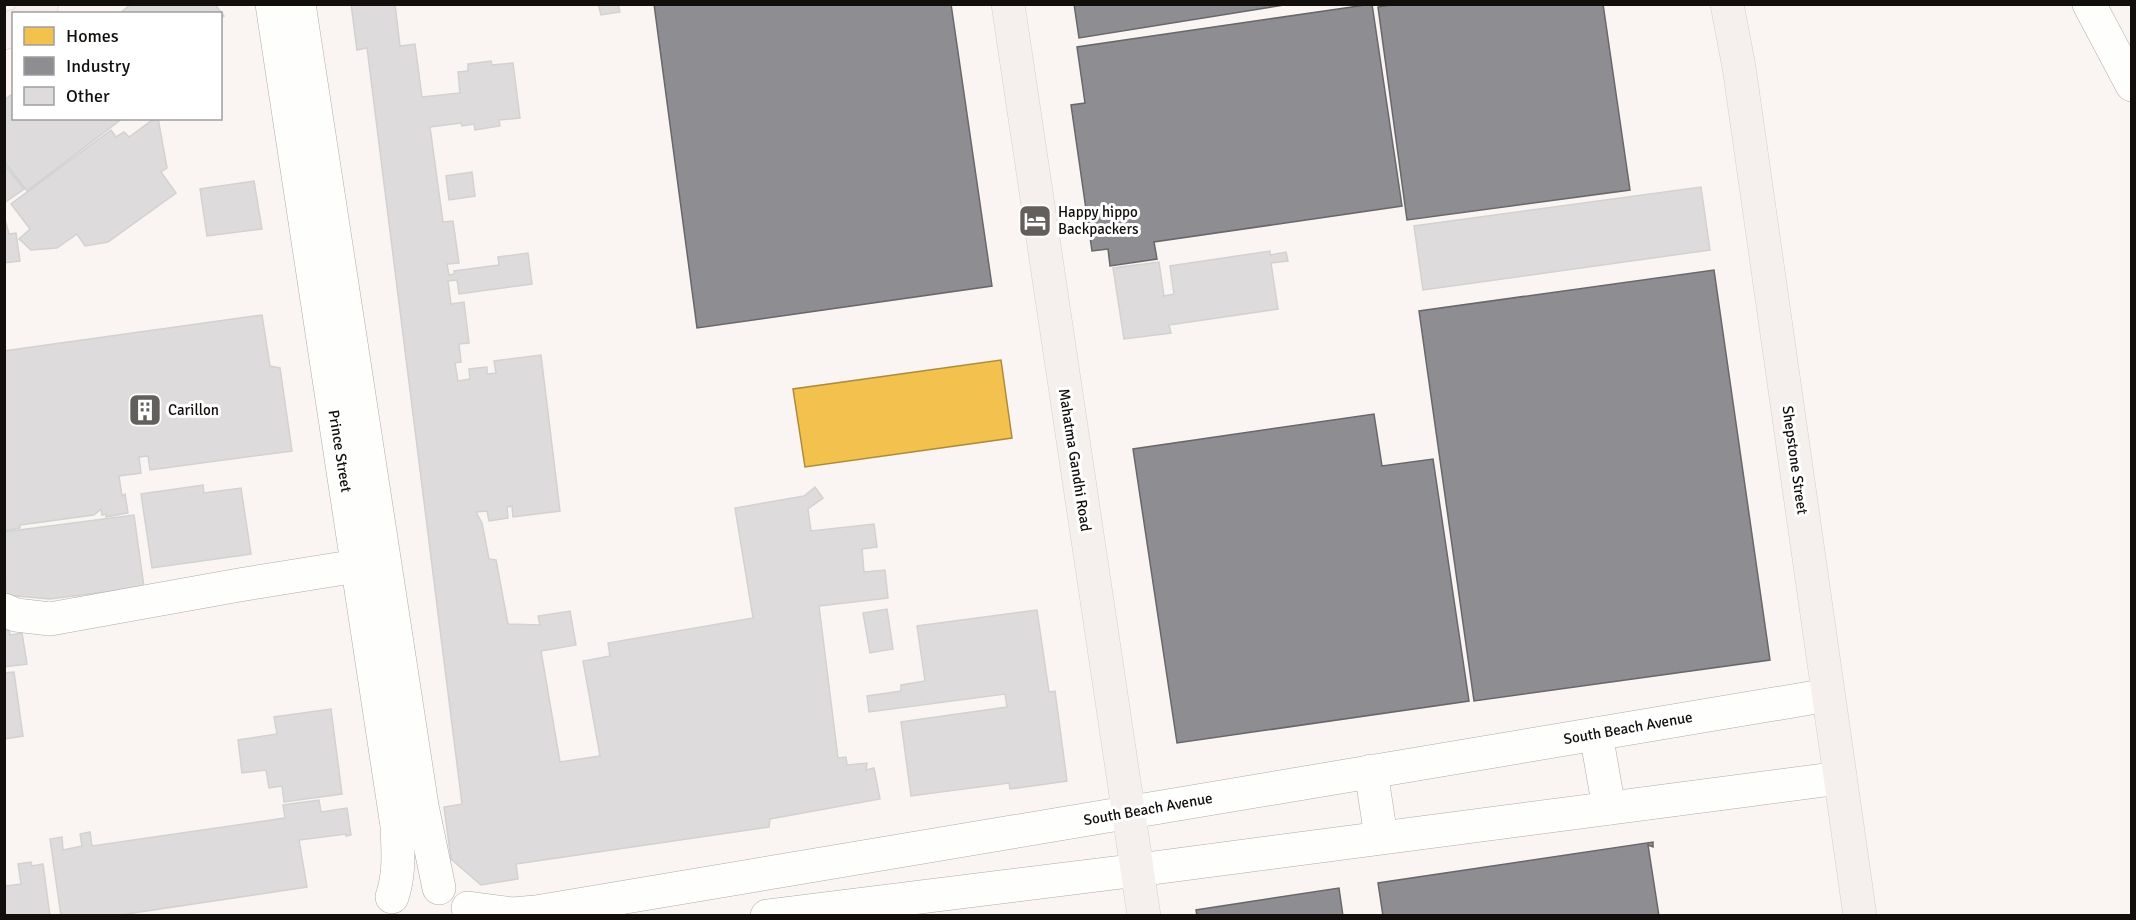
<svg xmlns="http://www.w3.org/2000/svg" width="2136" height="920" viewBox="0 0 2136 920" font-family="Signika,sans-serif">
  <rect width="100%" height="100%" fill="#faf5f2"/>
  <path fill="#f2c14e" stroke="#ae8b3a" stroke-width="1.5" d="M 1001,360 L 1012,438 L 805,467 L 793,389 Z"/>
  <g fill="#8d8d92" stroke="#68676a" stroke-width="1.5">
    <path d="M 654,4 L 951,4 L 992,286 L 697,328 Z"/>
    <path d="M 1074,4 L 1290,4 L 1079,38 Z"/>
    <path d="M 1372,4 L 1402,206 L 1154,242 L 1157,259 L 1110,266 L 1108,249 L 1092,251 L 1071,105 L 1085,103 L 1077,47 Z"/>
    <path d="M 1396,4 L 1603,4 L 1630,190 L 1407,220 L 1378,7 Z"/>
    <path d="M 1714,270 L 1770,660 L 1474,701 L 1419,311 Z"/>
    <path d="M 1374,414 L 1382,466 L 1433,459 L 1469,701 L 1177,743 L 1133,449 Z"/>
    <path d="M 1653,842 L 1653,847 L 1648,845 L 1659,916 L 1383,916 L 1378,883 Z"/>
    <path d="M 1339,888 L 1343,916 L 1197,916 L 1196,910 Z"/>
  </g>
  <g fill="#dddbdb" stroke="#d2d2d1" stroke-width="1.5">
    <path d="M 131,4 L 218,4 L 217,7 L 224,16 L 220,19 L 220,14 L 119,14 Z"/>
    <path d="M 351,4 L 395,4 L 400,46 L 415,44 L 422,97 L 460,93 L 458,72 L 468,71 L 468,64 L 491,61 L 492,65 L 513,63 L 520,118 L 499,120 L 500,126 L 475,130 L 474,124 L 462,126 L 461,123 L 430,127 L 443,222 L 453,221 L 459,263 L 447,264 L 449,275 L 454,274 L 454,271 L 499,265 L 498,257 L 528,253 L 532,284 L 459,294 L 457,280 L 448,281 L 451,304 L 464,302 L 469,343 L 459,344 L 461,362 L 455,363 L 458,381 L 470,379 L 469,369 L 487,367 L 487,374 L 496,373 L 494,361 L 541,355 L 560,511 L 513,517 L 512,506 L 507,507 L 508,518 L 489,521 L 487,511 L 476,512 L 482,523 L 489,559 L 496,560 L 508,624 L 540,625 L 538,616 L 570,611 L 576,645 L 541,651 L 560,762 L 600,756 L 583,661 L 610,656 L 608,643 L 753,618 L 735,508 L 804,496 L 815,487 L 823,498 L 808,509 L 811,531 L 874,524 L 877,547 L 862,549 L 864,572 L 885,570 L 888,598 L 819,606 L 838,758 L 846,757 L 847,765 L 867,763 L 866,770 L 874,768 L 880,799 L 770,819 L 769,827 L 516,864 L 518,879 L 481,885 L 451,859 L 444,807 L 462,804 L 367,48 L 357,50 Z"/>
    <path d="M 598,4 L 618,4 L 620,12 L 601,15 Z"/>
    <path d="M 14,93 L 14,118 L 123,118 L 27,191 L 4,161 L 4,100 Z"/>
    <path d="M 155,118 L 158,118 L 167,168 L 161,172 L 176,193 L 108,242 L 85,246 L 77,234 L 57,248 L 31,250 L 19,239 L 30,229 L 11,204 L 111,130 L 116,137 L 124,132 L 129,137 Z"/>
    <path d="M 4,164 L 24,189 L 4,203 Z"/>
    <path d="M 472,172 L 475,196 L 449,200 L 446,176 Z"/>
    <path d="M 254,181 L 262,229 L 207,236 L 200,189 Z"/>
    <path d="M 1701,187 L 1710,250 L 1423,290 L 1414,226 Z"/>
    <path d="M 4,216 L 9,234 L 16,233 L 20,261 L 4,263 Z"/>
    <path d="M 1270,251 L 1270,255 L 1286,252 L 1288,261 L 1271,263 L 1278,309 L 1169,325 L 1171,333 L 1124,339 L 1113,268 L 1159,262 L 1164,296 L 1174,294 L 1170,266 Z"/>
    <path d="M 262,315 L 270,366 L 280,368 L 292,451 L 150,470 L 148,456 L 139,457 L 141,473 L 119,476 L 122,496 L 125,494 L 128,513 L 106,517 L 106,514 L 102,515 L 101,509 L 94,515 L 20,525 L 20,528 L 4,531 L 4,351 Z"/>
    <path d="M 203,485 L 204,493 L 241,488 L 251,554 L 152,568 L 141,494 Z"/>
    <path d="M 134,515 L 144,587 L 50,599 L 6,595 L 4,532 Z"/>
    <path d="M 887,609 L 893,649 L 870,653 L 863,613 Z"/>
    <path d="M 1037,610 L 1049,692 L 1055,691 L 1067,781 L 1010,789 L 1009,783 L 911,796 L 901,722 L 1007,707 L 1005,694 L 869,712 L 867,696 L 901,691 L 901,685 L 925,681 L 917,626 Z"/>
    <path d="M 9,630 L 10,635 L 22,633 L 27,664 L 4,667 L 4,631 Z"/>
    <path d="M 14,672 L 23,736 L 4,739 L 4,673 Z"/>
    <path d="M 331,709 L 342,794 L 284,802 L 282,786 L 269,788 L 266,770 L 242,773 L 238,740 L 277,734 L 274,717 Z"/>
    <path d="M 319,800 L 321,812 L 347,808 L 351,835 L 346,836 L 346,834 L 299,840 L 307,887 L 113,916 L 61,916 L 50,839 L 62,837 L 63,850 L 82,846 L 80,834 L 90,832 L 92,846 L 285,818 L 283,805 Z"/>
    <path d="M 31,862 L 32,866 L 43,864 L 50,916 L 4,916 L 4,878 L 6,886 L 21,884 L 18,864 Z"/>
  </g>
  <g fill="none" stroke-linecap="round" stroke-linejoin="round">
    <defs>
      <g id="minor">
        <path d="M 272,4 L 397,826 C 398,851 400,874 392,897"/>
        <path d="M 299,4 L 422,806 L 439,888"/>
        <path d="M 2089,4 L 2132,85"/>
        <path d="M 4,610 L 16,615 L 50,619 L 239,585 L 357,566"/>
        <path d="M 1596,734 L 1609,808"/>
        <path d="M 1371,771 L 1381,837"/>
        <path d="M 468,908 L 512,914 L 536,912 L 1828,695"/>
        <path d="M 767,916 L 1138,870 L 1840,778"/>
      </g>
      <g id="major">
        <path d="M 1008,4 L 1144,916"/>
        <path d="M 1727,4 L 1739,67 L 1860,916"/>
        <path d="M 30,14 L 42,4"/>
        <path d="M 4,33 L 14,26"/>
      </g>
    </defs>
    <use href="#minor" stroke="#afaba8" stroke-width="34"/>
    <use href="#major" stroke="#d3d0ce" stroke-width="34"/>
    <use href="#minor" stroke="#fefefd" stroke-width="33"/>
    <use href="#major" stroke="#f5f0ed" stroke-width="33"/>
  </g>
  <defs>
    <symbol id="hotel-square" viewBox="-11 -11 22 22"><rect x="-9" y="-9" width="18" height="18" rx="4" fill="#635f5c" stroke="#fff"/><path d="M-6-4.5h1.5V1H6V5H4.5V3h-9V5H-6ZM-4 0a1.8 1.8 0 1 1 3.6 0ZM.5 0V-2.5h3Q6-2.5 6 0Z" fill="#fff"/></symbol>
    <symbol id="building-square" viewBox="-11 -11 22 22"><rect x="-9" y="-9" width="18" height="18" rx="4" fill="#635f5c" stroke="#fff"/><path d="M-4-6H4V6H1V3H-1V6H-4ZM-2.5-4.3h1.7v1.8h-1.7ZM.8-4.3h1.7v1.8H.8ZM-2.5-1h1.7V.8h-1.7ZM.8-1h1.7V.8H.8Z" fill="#fff"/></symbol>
  </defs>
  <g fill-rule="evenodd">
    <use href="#hotel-square" x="1016" y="202" width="38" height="38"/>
    <use href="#building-square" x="126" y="391" width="38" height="38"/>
  </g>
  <g text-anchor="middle" stroke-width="6" stroke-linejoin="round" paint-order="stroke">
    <g font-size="15" fill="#110e0c" stroke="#fff" text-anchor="start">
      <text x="1058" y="217">Happy hippo<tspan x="1058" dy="17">Backpackers</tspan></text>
      <text x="168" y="415">Carillon</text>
    </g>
    <g font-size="15" fill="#110e0c" stroke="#fff">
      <text transform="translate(340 451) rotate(81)" y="5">Prince Street</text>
      <text transform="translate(1075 460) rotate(81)" y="5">Mahatma Gandhi Road</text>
      <text transform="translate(1795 460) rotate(82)" y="5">Shepstone Street</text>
      <text transform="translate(1628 728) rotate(-10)" y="5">South Beach Avenue</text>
      <text transform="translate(1148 809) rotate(-10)" y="5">South Beach Avenue</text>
    </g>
  </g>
  <rect width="2136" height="920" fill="none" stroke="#110e0c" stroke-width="12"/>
  <rect x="12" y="12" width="210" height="108" fill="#ffffff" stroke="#a09f9e" stroke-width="1.5"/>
  <rect x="24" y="27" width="30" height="18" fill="#f2c14e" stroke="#a09f9e" stroke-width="1.5"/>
  <text x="66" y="42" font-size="18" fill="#110e0c">Homes</text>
  <rect x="24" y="57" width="30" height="18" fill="#8d8d92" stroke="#a09f9e" stroke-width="1.5"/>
  <text x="66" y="72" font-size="18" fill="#110e0c">Industry</text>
  <rect x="24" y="87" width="30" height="18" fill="#dddbdb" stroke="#a09f9e" stroke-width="1.5"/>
  <text x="66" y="102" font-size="18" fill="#110e0c">Other</text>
</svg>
